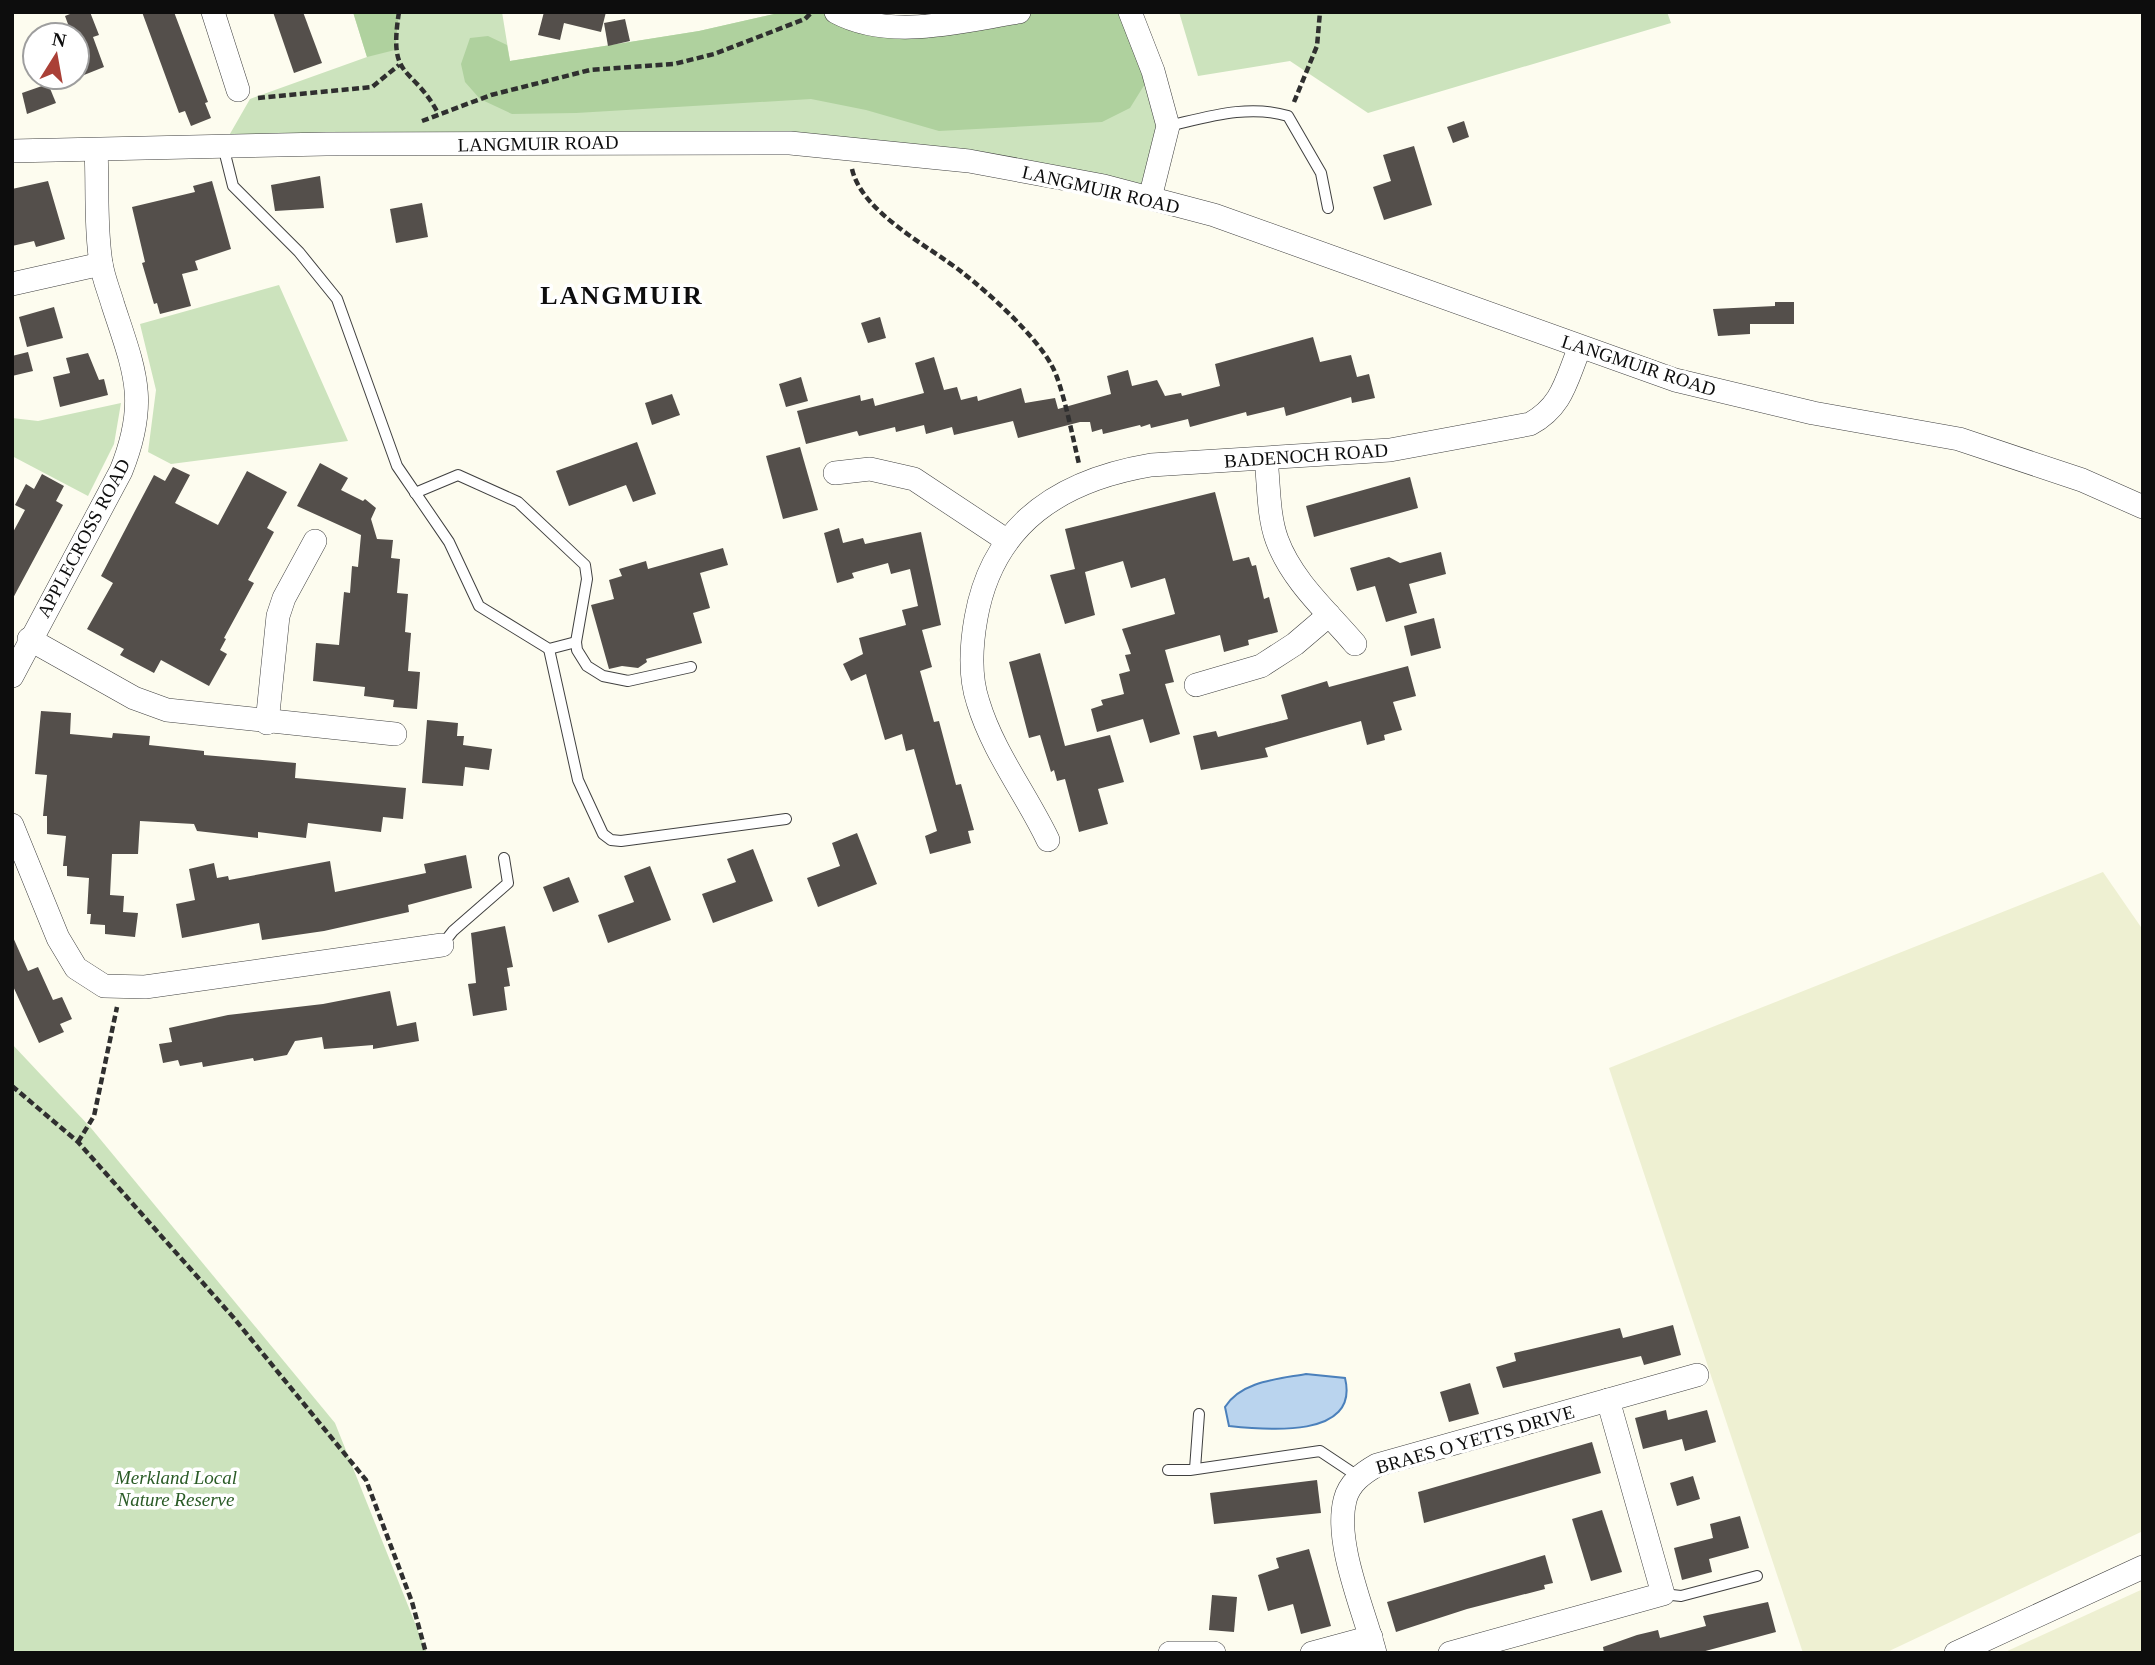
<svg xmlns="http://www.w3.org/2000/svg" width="2155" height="1665" viewBox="0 0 2155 1665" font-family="Georgia,serif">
  <rect width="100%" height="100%" fill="#fdfcef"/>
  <g fill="#eef0d2">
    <path d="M 2103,872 L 2143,930 L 2143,1531 L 1885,1653 L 1803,1653 L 1609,1068 Z"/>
    <path d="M 2143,1589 L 2143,1653 L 2003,1653 Z"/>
  </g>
  <g fill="#cce3bd">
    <path d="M 353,12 L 502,12 L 510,61 L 699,31 L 783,12 L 854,22 L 1130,12 L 1168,126 L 1150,198 L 852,147 L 223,146 L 250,99 L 367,57 Z"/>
    <path d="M 1179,12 L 1667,12 L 1671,23 L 1368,113 L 1290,61 L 1198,76 Z"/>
    <path d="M 279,285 L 348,441 L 171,464 L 148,452 L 156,390 L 140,324 Z"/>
    <path d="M 121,403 L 114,444 L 88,496 L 12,456 L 12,418 L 38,421 Z"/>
    <path d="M 12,1044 L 91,1128 L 335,1423 L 427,1653 L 12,1653 Z"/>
  </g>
  <g fill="#afd19e">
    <path d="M 353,12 L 399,12 L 395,50 L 367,57 Z"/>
    <path d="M 783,12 L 836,12 L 854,22 L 1019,12 L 1130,12 L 1153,71 L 1130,108 L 1102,122 L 939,131 L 866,110 L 811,99 L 576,113 L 512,114 L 480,99 L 465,82 L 461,64 L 470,38 L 488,36 L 507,45 L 510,61 L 699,31 Z"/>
  </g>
  <path fill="#bad4ee" stroke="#4b80bb" stroke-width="2" d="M 1306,1374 L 1345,1378 C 1360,1439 1267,1430 1229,1426 L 1225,1407 C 1241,1381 1279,1379 1306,1374 Z"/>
  <g fill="#544f4b">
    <path d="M 75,12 L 90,12 L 99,35 L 93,37 L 104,67 L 84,75 L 77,55 L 77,35 L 72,35 L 65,16 Z"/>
    <path d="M 142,12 L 174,12 L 208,102 L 205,103 L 211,118 L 191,126 L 185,111 L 179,113 Z"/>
    <path d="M 273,12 L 303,12 L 322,63 L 294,73 Z"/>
    <path d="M 544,12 L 606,12 L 601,32 L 564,23 L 560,40 L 538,35 Z"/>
    <path d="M 625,19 L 630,41 L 608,46 L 604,23 Z"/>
    <path d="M 42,86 L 49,86 L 56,103 L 27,114 L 22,93 Z"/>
    <path d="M 1464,121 L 1469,137 L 1453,143 L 1447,127 Z"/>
    <path d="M 1414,146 L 1432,205 L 1384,220 L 1373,187 L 1391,181 L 1383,155 Z"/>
    <path d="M 320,176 L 324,208 L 275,211 L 271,185 Z"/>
    <path d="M 48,181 L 65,239 L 36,247 L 34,241 L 12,246 L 12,189 Z"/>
    <path d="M 212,181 L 231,249 L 195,261 L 198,270 L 182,274 L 191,306 L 160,314 L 157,303 L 154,304 L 142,263 L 145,262 L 132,207 L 195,192 L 193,186 Z"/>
    <path d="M 422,203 L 428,237 L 396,243 L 390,209 Z"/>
    <path d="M 1775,302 L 1794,302 L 1794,324 L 1750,324 L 1750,334 L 1718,336 L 1713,309 L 1775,306 Z"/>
    <path d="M 54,307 L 63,338 L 27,347 L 19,317 Z"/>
    <path d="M 880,317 L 886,338 L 868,343 L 861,323 Z"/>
    <path d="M 1313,337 L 1320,362 L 1351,355 L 1357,377 L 1369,374 L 1375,398 L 1352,403 L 1351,397 L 1286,416 L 1284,407 L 1247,416 L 1246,412 L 1190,427 L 1188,419 L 1151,428 L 1150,424 L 1141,427 L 1140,425 L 1103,434 L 1102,429 L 1092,432 L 1090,422 L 1080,422 L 1018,438 L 1013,421 L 954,435 L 952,427 L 926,434 L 924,425 L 896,432 L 895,427 L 859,436 L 857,431 L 806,444 L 797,411 L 860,395 L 861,401 L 873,398 L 875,406 L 924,393 L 915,363 L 934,357 L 944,390 L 957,387 L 961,400 L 977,396 L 978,401 L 1021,388 L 1025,403 L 1055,398 L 1058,409 L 1111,394 L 1107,376 L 1128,370 L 1132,386 L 1157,380 L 1165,396 L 1181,393 L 1182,396 L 1220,386 L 1215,364 Z"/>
    <path d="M 28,352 L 33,371 L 12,376 L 12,356 Z"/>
    <path d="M 88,353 L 99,380 L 104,379 L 108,395 L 60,407 L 53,377 L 70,373 L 66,358 Z"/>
    <path d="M 801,377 L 808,401 L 786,407 L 779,384 Z"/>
    <path d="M 672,394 L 680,415 L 652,425 L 645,403 Z"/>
    <path d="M 637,442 L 656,494 L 633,502 L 626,485 L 569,506 L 556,471 Z"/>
    <path d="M 800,447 L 818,510 L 783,519 L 766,456 Z"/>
    <path d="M 320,463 L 348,478 L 341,490 L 363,501 L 365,499 L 376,508 L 371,519 L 377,539 L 393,540 L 391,558 L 400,559 L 397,593 L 408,594 L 405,632 L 411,633 L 408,671 L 420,672 L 417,709 L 393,707 L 394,700 L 364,696 L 365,687 L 313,681 L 316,643 L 339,645 L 344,592 L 350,593 L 352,566 L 358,567 L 361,535 L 297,506 Z"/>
    <path d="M 173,467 L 190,475 L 175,503 L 218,525 L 247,471 L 287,492 L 267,528 L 274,532 L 248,580 L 254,583 L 224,638 L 226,639 L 220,650 L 227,654 L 209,686 L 161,660 L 154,673 L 120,655 L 124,649 L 87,629 L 113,583 L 101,576 L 136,509 L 154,475 L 165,481 Z"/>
    <path d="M 42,474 L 64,486 L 56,501 L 63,505 L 12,600 L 12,534 L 25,510 L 15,505 L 26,484 L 34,489 Z"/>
    <path d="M 1410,477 L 1418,508 L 1314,537 L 1306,506 Z"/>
    <path d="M 1215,492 L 1233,561 L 1249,557 L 1252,566 L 1256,565 L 1264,599 L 1269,597 L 1278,632 L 1248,640 L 1249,645 L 1224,652 L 1220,635 L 1165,650 L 1174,682 L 1165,684 L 1180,734 L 1150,743 L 1143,719 L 1097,732 L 1091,709 L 1103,705 L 1101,700 L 1124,694 L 1119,674 L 1130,671 L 1125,655 L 1131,654 L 1122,629 L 1175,614 L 1165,578 L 1131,588 L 1123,561 L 1085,572 L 1095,615 L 1065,624 L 1050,575 L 1075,569 L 1065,529 Z"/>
    <path d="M 839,528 L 843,543 L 863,538 L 865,544 L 921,532 L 941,625 L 922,630 L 932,667 L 920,671 L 934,722 L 939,721 L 956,785 L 961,784 L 974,830 L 968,831 L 971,843 L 930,854 L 925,836 L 937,831 L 914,749 L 906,751 L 902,734 L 885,740 L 866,674 L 851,681 L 843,664 L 863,654 L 859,638 L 906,625 L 902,610 L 918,606 L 910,569 L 891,574 L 888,563 L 852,573 L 854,578 L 837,583 L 824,533 Z"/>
    <path d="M 723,548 L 728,565 L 700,573 L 710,608 L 693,613 L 702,643 L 646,659 L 647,662 L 638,668 L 622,666 L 609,669 L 591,605 L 614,599 L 609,580 L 622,576 L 619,569 L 646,561 L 648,569 Z"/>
    <path d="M 1441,552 L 1446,574 L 1409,584 L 1417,613 L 1386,622 L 1375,586 L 1357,591 L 1350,568 L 1389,557 L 1400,563 Z"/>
    <path d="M 1434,618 L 1441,648 L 1411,656 L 1404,626 Z"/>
    <path d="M 1040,653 L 1065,746 L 1110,735 L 1124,782 L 1098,789 L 1108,824 L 1079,832 L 1065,779 L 1057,781 L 1054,770 L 1051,772 L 1040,735 L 1029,738 L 1009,662 Z"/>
    <path d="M 1408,666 L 1416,696 L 1393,702 L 1402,730 L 1384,735 L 1385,740 L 1367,745 L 1361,721 L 1265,748 L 1268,757 L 1201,770 L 1193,736 L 1216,731 L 1218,737 L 1288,719 L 1281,695 L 1327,681 L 1329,687 Z"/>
    <path d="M 41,711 L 71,713 L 70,734 L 112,738 L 113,733 L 150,736 L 149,745 L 204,751 L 204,755 L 296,763 L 295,778 L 406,788 L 403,819 L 383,817 L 381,832 L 308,823 L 306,838 L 258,832 L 258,838 L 197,831 L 194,824 L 140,821 L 138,854 L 112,854 L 110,895 L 124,896 L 123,912 L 138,913 L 135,937 L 105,934 L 105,925 L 90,924 L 91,914 L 87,914 L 89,878 L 67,876 L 67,866 L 63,866 L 66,836 L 47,834 L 47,816 L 43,816 L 47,775 L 35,774 Z"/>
    <path d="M 427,720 L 458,723 L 457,736 L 464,736 L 463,745 L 492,749 L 489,770 L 465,767 L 463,786 L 422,783 Z"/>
    <path d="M 857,833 L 877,884 L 818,907 L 807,878 L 840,866 L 832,843 Z"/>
    <path d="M 753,849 L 773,901 L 713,923 L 702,894 L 736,882 L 727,859 Z"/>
    <path d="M 466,855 L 472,888 L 408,905 L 409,912 L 324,931 L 262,940 L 259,923 L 182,938 L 176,904 L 195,900 L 189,869 L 214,863 L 217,878 L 228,876 L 229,880 L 330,861 L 335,892 L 426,873 L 424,864 Z"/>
    <path d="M 650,866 L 671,920 L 608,943 L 598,915 L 634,902 L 624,876 Z"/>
    <path d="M 569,877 L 579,902 L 553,912 L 543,887 Z"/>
    <path d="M 505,926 L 513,967 L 507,968 L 510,986 L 504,987 L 507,1010 L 473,1016 L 468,984 L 476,983 L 471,933 Z"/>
    <path d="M 12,935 L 28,971 L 38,967 L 53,1000 L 62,997 L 72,1019 L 60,1024 L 64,1032 L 39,1043 L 12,984 Z"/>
    <path d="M 390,991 L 397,1026 L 416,1022 L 419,1041 L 373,1049 L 373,1045 L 324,1049 L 322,1037 L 295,1041 L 287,1055 L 254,1061 L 253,1058 L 203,1067 L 202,1062 L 180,1066 L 178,1060 L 163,1063 L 159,1044 L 172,1042 L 169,1028 L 228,1015 L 323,1004 Z"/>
    <path d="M 1673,1325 L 1681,1355 L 1644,1365 L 1641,1356 L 1503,1388 L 1496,1367 L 1516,1361 L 1514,1353 L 1620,1328 L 1623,1338 Z"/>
    <path d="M 1470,1383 L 1479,1414 L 1449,1422 L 1440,1392 Z"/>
    <path d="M 1666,1410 L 1668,1420 L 1707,1410 L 1716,1442 L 1685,1451 L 1682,1439 L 1643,1449 L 1635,1418 Z"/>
    <path d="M 1592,1442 L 1601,1473 L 1424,1523 L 1418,1492 Z"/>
    <path d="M 1693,1476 L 1700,1499 L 1677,1506 L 1670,1483 Z"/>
    <path d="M 1317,1480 L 1321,1513 L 1214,1524 L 1210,1493 Z"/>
    <path d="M 1602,1510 L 1622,1572 L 1591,1581 L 1572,1519 Z"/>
    <path d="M 1740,1516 L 1749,1548 L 1709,1559 L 1712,1572 L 1682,1580 L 1674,1548 L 1713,1538 L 1710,1524 Z"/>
    <path d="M 1309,1549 L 1331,1626 L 1301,1634 L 1293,1604 L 1268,1611 L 1258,1575 L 1279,1568 L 1276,1558 Z"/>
    <path d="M 1545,1555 L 1553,1583 L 1544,1585 L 1545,1589 L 1467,1609 L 1396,1632 L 1387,1602 Z"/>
    <path d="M 1212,1595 L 1237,1597 L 1234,1632 L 1209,1630 Z"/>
    <path d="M 1768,1602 L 1776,1632 L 1698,1653 L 1604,1653 L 1603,1647 L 1637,1635 L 1658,1630 L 1660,1638 L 1706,1626 L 1703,1616 Z"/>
  </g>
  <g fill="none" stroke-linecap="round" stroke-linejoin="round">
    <defs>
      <g id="service">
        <path d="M 1168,126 C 1208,117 1248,104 1288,116 L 1321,173 L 1328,208"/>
        <path d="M 223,146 L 233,186 L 299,252 L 337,299 L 397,466 L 449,542 L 479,606 L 549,649 L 576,642"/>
        <path d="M 415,493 L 458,475 L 518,502 L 585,565 L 587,579 L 576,642 L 577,650 L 587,666 L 603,676 L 628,681 L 691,667"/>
        <path d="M 549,649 L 578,780 L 603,834 L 611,840 L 621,841 L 786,819"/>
        <path d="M 442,945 L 453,931 L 508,883 L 504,858"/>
        <path d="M 1195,1469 L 1199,1414"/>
        <path d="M 1168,1470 L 1190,1470 L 1320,1451 L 1359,1477"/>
        <path d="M 1663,1594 L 1681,1596 L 1757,1576"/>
      </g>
      <g id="minor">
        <path d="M 213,12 L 238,90"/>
        <path d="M 836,12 C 890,41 961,21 1019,12"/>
        <path d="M 1130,12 L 1153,71 L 1168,126 L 1150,198"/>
        <path d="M 12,151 L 326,144 L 790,143 L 969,161 L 1104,186 L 1214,215 L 1675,380 L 1813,413 L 1959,439 L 2082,480 L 2143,507"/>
        <path d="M 12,284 L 101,264"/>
        <path d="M 1266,459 C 1269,485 1268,516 1277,540 C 1292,581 1328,612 1355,644"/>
        <path d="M 835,473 L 870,469 L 914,479 L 1006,540"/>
        <path d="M 29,639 L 134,698 L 167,710 L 395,734"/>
        <path d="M 12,676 L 121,471 C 149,401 135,372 113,305 C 109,291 103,277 101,263 C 95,226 98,187 96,150"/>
        <path d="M 1196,685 L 1261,666 L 1295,644 L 1329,615"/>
        <path d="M 267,723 L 278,616 L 284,598 L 315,541"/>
        <path d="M 12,825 L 58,938 L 76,968 L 104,986 L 145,987 L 442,945"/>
        <path d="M 1048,840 C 1026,794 993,752 978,702 C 969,675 971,646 976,618 C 993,522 1062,480 1151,465 L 1390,450 L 1530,424 C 1563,406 1566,380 1580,347"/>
        <path d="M 1170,1653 L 1214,1653"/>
        <path d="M 1312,1653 L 1371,1637"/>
        <path d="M 1375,1653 C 1364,1610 1334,1543 1345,1500 C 1349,1483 1363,1473 1377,1465 L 1697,1375"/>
        <path d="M 1450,1653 L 1663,1594 L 1608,1400"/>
        <path d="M 1956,1653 L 2143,1567"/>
      </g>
    </defs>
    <use href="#service" stroke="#404040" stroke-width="12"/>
    <use href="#minor" stroke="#404040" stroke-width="24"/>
    <g stroke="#2f2f2f" stroke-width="4.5" stroke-dasharray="7 3.5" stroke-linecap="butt">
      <path d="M 399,12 C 388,82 411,63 438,113"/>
      <path d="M 258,98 L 372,87 L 399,65"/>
      <path d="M 1294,102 L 1317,46 L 1320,12"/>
      <path d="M 422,121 L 491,95 L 590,70 L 674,64 L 714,54 L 805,19 L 812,12"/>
      <path d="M 852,169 C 862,213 929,246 963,273 C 990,294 1036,336 1052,366 C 1063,386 1073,439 1079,464"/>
      <path d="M 12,1086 L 78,1142 L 233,1317 L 366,1480 L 412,1602 L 426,1653"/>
      <path d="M 78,1142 L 94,1116 L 117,1007"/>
    </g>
    <use href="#service" stroke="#fff" stroke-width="10"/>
    <use href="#minor" stroke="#fff" stroke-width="23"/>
  </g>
  <g text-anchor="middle" stroke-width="7" stroke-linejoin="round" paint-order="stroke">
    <g font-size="19" fill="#0d0d0d" stroke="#fff">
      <text transform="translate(538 143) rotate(-1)" y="7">LANGMUIR ROAD</text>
      <text transform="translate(1101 189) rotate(13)" y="7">LANGMUIR ROAD</text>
      <text transform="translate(1639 365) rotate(18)" y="7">LANGMUIR ROAD</text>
      <text transform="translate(1306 455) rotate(-4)" y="7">BADENOCH ROAD</text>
      <text transform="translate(83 538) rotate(-62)" y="7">APPLECROSS ROAD</text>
      <text transform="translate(1475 1439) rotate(-16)" y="7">BRAES O YETTS DRIVE</text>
    </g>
    <g font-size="19" font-style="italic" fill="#2a5b26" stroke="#fff">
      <text x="176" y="1484">Merkland Local<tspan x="176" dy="22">Nature Reserve</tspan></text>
    </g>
    <g font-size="26" font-weight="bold" letter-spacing="2" fill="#0d0d0d" stroke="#fff">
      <text x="622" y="304">LANGMUIR</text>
    </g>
  </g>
  <rect width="2155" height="1665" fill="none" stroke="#0d0d0d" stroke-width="28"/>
  <g transform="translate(56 56) rotate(11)"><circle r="33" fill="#ffffff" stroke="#9e9e9e" stroke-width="2"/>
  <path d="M0-5L12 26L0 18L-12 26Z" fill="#aa4037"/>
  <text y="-10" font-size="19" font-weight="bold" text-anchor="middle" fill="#0d0d0d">N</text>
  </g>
</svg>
